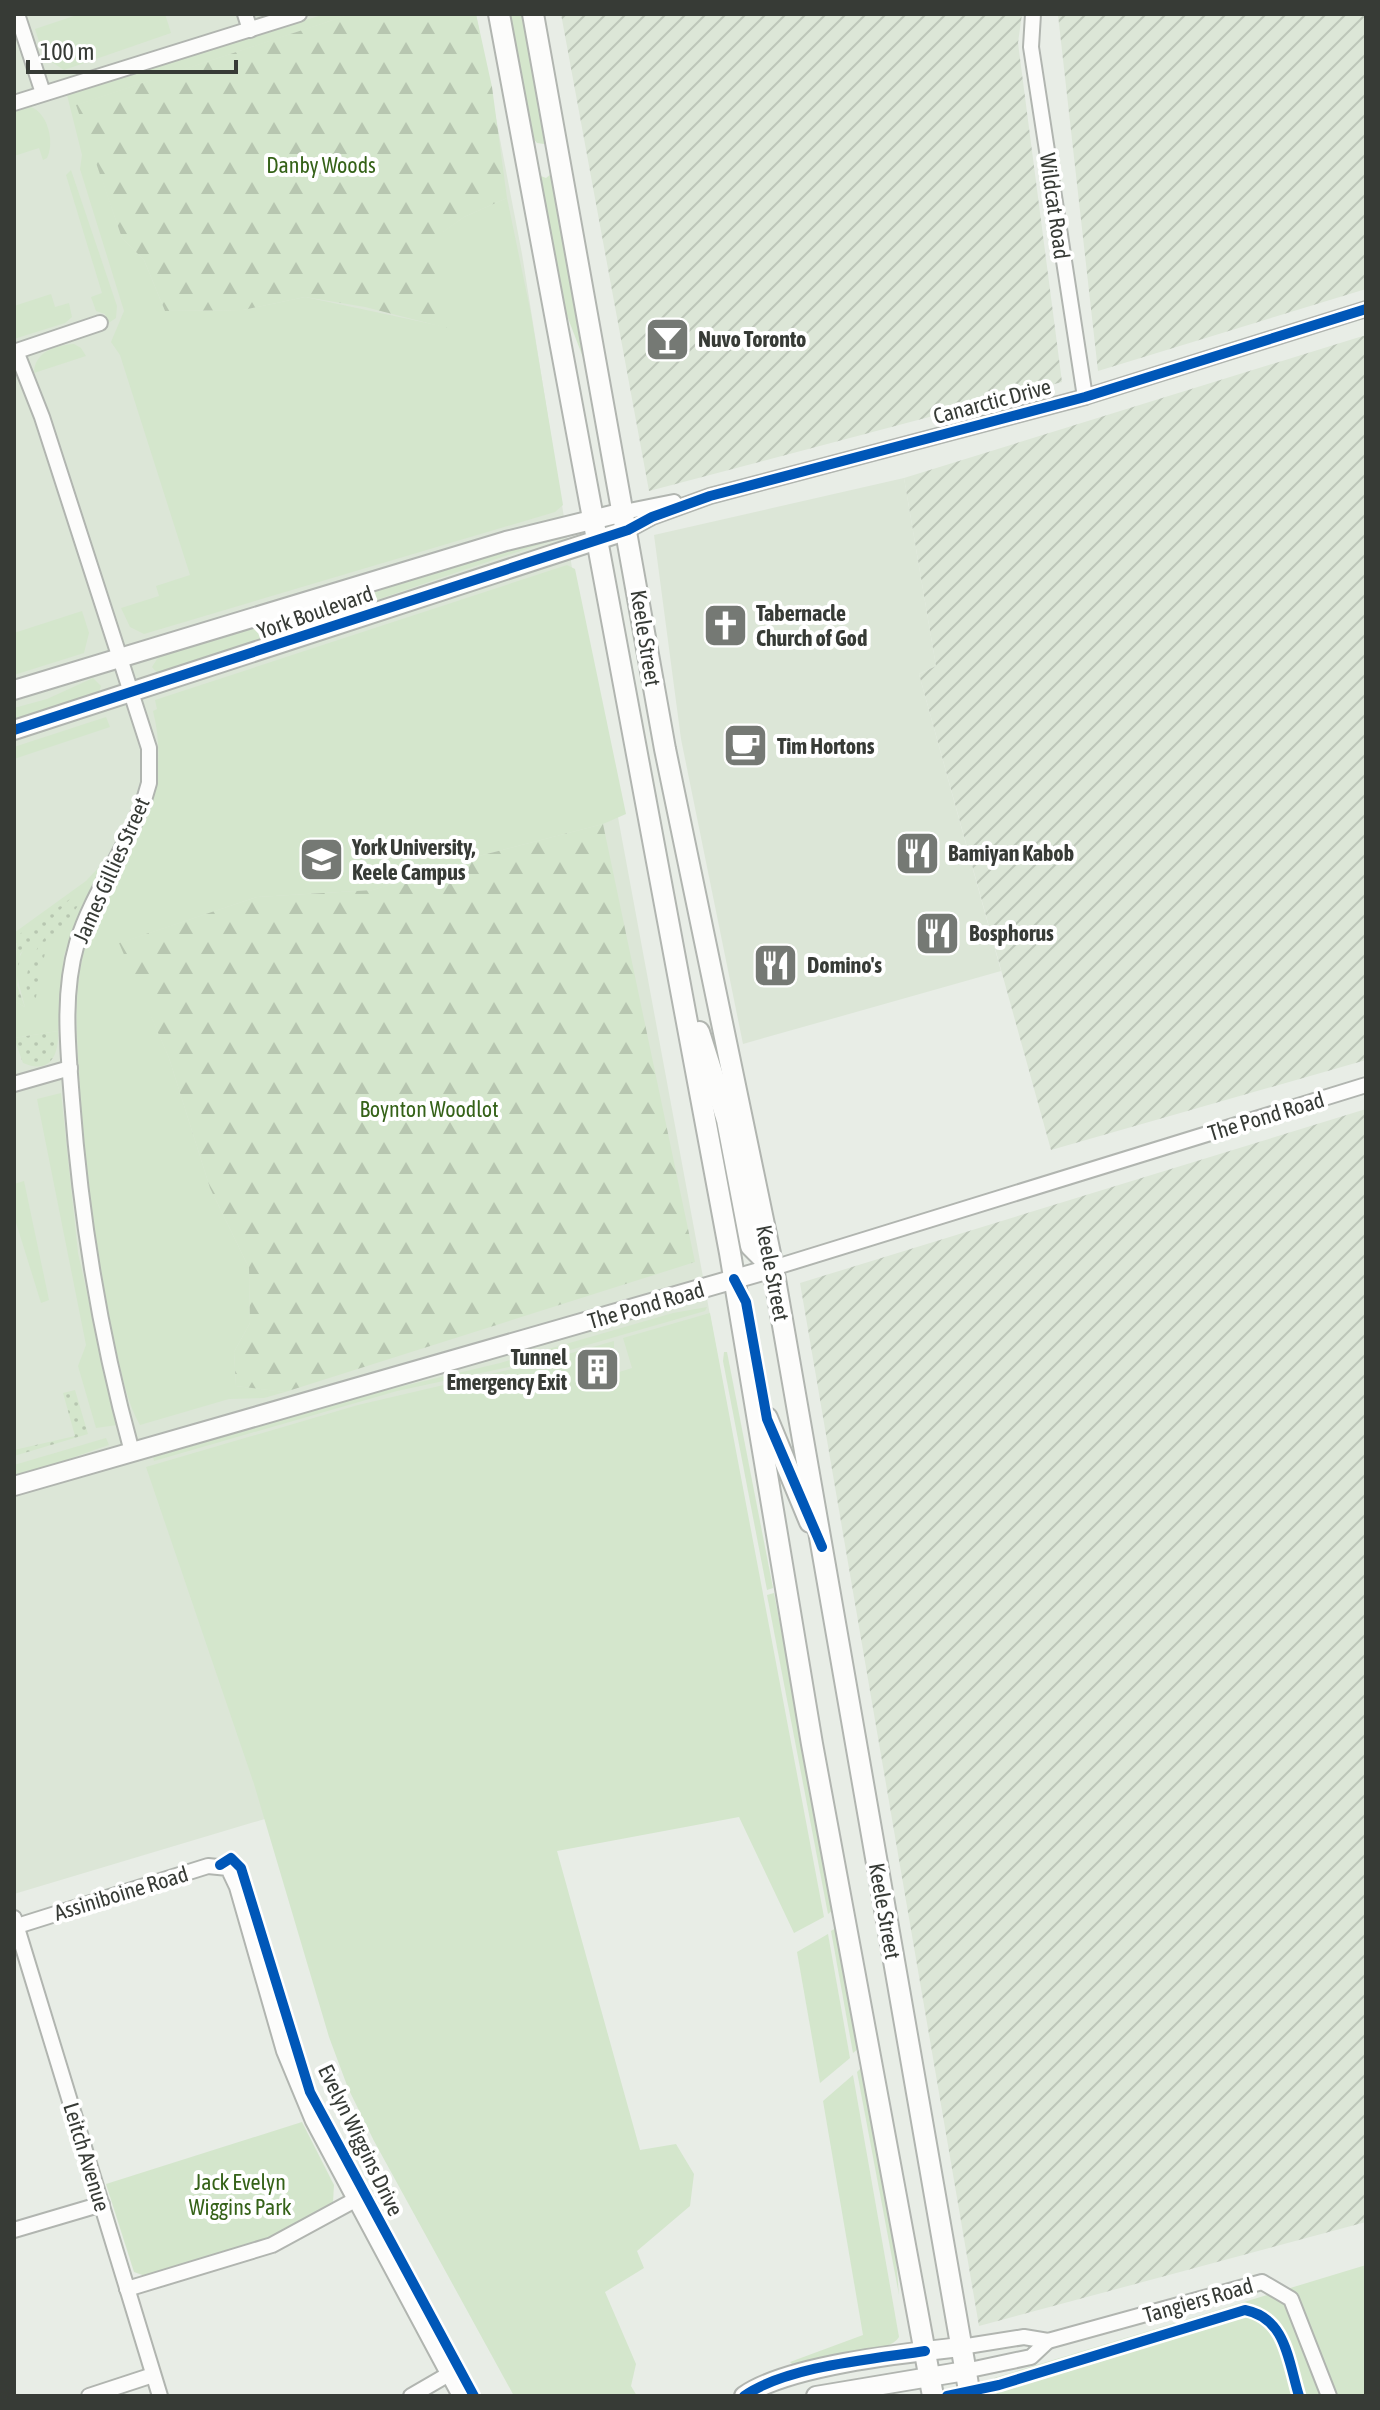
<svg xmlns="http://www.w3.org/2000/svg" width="1380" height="2410" viewBox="0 0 1380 2410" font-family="'Asap Condensed',sans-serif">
  <defs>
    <pattern id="industrial-furrows" width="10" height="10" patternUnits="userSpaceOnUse" patternTransform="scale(2)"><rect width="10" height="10" fill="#dce6d7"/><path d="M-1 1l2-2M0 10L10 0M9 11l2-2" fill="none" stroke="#bdc6b9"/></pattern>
    <pattern id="forest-firs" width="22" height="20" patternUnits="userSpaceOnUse" patternTransform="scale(2)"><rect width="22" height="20" fill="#d4e6cc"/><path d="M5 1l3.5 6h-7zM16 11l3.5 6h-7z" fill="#b7c6b0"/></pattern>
    <pattern id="garden-dots" width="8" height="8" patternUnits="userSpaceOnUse" patternTransform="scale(2)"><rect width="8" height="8" fill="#d4e6cc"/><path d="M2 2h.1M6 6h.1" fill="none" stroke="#b7c6b0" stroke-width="1.8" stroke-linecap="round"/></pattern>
  </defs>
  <rect width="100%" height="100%" fill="#e8ede6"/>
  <g fill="#dce6d7">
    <path d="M 14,14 L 476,14 L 522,254 L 573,574 L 779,1688 L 435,1768 L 14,1894 Z"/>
    <path d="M 904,478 L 936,666 L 919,674 L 1001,971 L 743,1044 L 681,739 L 654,535 Z"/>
  </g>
  <g fill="url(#industrial-furrows)">
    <path d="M 561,14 L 1022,14 L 1018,43 L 1062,382 L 649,491 Z"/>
    <path d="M 1366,14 L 1366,289 L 1098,371 L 1058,15 Z"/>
    <path d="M 1366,335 L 1366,1060 L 1051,1150 L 919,674 L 936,666 L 904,478 Z"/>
    <path d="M 1366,1109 L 1366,2222 L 979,2326 L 800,1283 Z"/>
  </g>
  <g fill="#d4e6cc">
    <path d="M 80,14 L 165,14 L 171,33 L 64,70 L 44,57 L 35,29 Z"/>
    <path d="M 325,14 L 351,14 L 77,105 L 122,238 L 144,260 L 165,311 L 243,310 L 305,297 L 446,327 L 431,240 L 464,217 L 507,198 L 531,314 L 563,505 L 555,512 L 144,634 L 130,627 L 121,608 L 159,596 L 156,586 L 190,575 L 120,355 L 111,342 L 124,311 L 80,169 L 82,155 L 67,95 Z"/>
    <path d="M 508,14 L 525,14 L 547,142 L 544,144 L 537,143 L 530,135 Z"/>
    <path d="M 31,107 C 48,113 55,143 47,158 L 43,160 L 39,148 L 14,156 L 14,112 Z"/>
    <path d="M 71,170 L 117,306 L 116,318 L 107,324 L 105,314 L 96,311 L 91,297 L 102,293 L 66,175 Z"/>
    <path d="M 554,172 L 587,368 L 563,305 L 538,175 L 546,178 Z"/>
    <path d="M 51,294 L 55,307 L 69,303 L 72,317 L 65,323 L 14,339 L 14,306 Z"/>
    <path d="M 74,344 L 81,348 L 86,356 L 34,373 C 34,352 56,345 74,344 Z"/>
    <path d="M 550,537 L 551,541 C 419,583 290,633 158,674 L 152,667 L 159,656 Z"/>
    <path d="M 567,565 L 575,569 L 626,814 L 603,824 L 475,857 L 373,890 L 257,897 L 120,943 L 169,1058 L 210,1188 L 249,1268 L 250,1323 L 234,1352 L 236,1386 L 285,1392 L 264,1398 L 229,1399 L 140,1425 C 127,1403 122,1374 116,1350 C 94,1259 83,1168 79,1075 C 77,1033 73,990 85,948 C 109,861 178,810 153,711 L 157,709 L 155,700 Z"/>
    <path d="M 82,611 L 89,633 L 84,653 L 14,675 L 14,633 Z"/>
    <path d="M 93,678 L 101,686 L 98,695 L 14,722 L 14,708 L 47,699 Z"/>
    <path d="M 106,717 L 110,727 L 14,759 L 14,747 Z"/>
    <path d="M 101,865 L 64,955 L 58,1031 L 14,1038 L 14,1001 L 25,1007 C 15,969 10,961 40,930 L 15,944 L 14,954 L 14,933 L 86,881 Z"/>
    <path d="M 61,1093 L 78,1253 L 117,1425 L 96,1428 L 78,1366 L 86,1345 L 37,1099 Z"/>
    <path d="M 24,1181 L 49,1300 L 41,1303 L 14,1216 L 14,1184 Z"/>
    <path d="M 707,1307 L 705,1311 L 518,1365 L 397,1391 L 154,1461 L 153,1457 L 374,1393 L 500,1363 L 673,1313 Z"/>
    <path d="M 710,1313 L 824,1917 L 794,1933 L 739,1817 L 557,1851 L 640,2150 L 676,2144 L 694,2174 L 690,2206 L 637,2251 L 644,2268 L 605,2292 L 636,2364 L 631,2386 L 637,2396 L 514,2396 L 374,2141 L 348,2088 L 329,2037 L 254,1784 L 146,1467 L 358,1405 L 529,1365 L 614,1341 L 614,1350 L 593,1357 C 594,1371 595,1381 609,1391 L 613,1374 L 632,1368 L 623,1338 Z"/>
    <path d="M 724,1352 L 727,1352 L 773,1588 L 767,1590 L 723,1361 Z"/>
    <path d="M 106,1438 L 109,1445 C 76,1455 48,1469 14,1479 L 14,1465 Z"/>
    <path d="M 774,1593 L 835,1908 L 828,1914 L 767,1595 Z"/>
    <path d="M 839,1926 L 860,2047 L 853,2053 L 831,1931 Z"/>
    <path d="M 828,1934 L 850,2058 L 820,2083 L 797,1952 Z"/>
    <path d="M 864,2065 L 894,2234 L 899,2295 L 857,2072 Z"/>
    <path d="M 853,2075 L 899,2337 C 890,2354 815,2362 794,2366 L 790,2362 L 863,2335 L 823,2101 Z"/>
    <path d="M 302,2122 L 334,2185 L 333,2202 L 268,2238 L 145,2276 L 134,2272 L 106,2184 Z"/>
    <path d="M 1366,2265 L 1366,2396 L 997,2396 L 994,2378 Z"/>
  </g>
  <g fill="url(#forest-firs)">
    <path d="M 351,14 L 476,14 L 492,87 L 507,198 L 464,217 L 432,240 L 447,328 L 365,307 L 305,297 L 243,310 L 165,311 L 144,260 L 122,238 L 76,105 Z"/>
    <path d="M 603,824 L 695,1262 L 285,1392 L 236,1386 L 234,1352 L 250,1323 L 249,1268 L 210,1188 L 169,1058 L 119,943 L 257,897 L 373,890 L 475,857 Z"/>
  </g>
  <g fill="url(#garden-dots)">
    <path d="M 84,887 L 82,900 L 45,953 L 35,1002 L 31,1004 C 11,958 63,922 84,887 Z"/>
    <path d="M 70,899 L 20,954 L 17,985 L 25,1007 L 14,1001 L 17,936 Z"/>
    <path d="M 58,1031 C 59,1054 51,1075 23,1063 L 14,1038 Z"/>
    <path d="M 75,1390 L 88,1434 L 14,1456 L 14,1450 L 75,1436 L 63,1393 Z"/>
  </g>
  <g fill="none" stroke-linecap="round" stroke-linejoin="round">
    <defs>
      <g id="minor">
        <path d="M 17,14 L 43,93"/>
        <path d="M 245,14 L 250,30"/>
        <path d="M 1033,14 L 1031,47 L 1085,397"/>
        <path d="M 14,103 L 299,14"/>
        <path d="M 16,351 L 42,417 L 149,748 L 149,783 L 144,800 C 126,850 92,893 77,943 C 62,994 68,1048 72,1100 C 81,1220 100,1336 132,1452"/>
        <path d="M 14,352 L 100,323"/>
        <path d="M 624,512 L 674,502"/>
        <path d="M 628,530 L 652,517 L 710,496 L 1085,397 L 1366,309"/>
        <path d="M 14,1084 L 70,1068"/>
        <path d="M 773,1268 L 1366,1085"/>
        <path d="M 14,1918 L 160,2396"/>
        <path d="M 14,1927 L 208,1866 L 228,1868 L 237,1887 L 284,2051 L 313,2121 L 460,2396"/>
        <path d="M 14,2230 L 102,2204"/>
        <path d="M 127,2289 L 272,2245 L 353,2201"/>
        <path d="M 961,2347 L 1024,2337 L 1048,2341 L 1262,2282 L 1291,2299 L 1329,2396"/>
        <path d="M 965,2371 L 1031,2357 L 1048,2341"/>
        <path d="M 89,2396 L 153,2375"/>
        <path d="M 411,2396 L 449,2374"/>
      </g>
      <g id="tertiary">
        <path d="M 14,690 L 506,541 L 624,512"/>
        <path d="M 14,730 L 628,530"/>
        <path d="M 14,1486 L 773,1268"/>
        <path d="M 744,2396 C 788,2365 906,2353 961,2347"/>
        <path d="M 816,2396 L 965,2371"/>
      </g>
      <g id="secondary">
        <path d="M 499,14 L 730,1253 L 812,1744 L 933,2396"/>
        <path d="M 533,14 L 665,749 L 773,1268 L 970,2396"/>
        <path d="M 699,1032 L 727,1120 L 751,1246 L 773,1268"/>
        <path d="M 767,1418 L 810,1522"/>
      </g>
    </defs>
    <use href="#minor" stroke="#b1b5b0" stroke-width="18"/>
    <use href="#tertiary" stroke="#b1b5b0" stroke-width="22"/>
    <use href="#secondary" stroke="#b1b5b0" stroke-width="24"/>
    <use href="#minor" stroke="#fcfcfb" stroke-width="14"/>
    <use href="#tertiary" stroke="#fcfcfb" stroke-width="18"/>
    <use href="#secondary" stroke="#fcfcfb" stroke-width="20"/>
    <defs>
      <g id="cycleway">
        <path d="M 14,730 L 628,530 L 652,517 L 710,496 L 1085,397 L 1366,309"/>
        <path d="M 734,1279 L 746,1302 L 767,1419 L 822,1547"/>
        <path d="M 220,1865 L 231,1858 L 241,1868 L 310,2092 L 474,2396"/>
        <path d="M 744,2396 C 787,2366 873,2359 925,2351"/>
        <path d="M 947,2396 L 999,2385 L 1245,2310 C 1286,2318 1288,2360 1299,2396"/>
      </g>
    </defs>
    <use href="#cycleway" stroke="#fff" stroke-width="15"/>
    <use href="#cycleway" stroke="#0057b8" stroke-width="10"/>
  </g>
  <defs>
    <symbol id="bar-square" viewBox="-11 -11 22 22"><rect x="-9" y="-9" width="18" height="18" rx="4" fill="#757974" stroke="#fff"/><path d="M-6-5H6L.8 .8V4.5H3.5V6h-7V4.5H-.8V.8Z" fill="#fff"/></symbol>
    <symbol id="church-square" viewBox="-11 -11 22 22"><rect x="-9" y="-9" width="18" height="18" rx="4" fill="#757974" stroke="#fff"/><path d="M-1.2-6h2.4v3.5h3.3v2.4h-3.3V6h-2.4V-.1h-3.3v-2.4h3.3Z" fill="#fff"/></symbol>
    <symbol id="cafe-square" viewBox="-11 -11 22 22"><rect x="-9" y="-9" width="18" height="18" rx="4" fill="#757974" stroke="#fff"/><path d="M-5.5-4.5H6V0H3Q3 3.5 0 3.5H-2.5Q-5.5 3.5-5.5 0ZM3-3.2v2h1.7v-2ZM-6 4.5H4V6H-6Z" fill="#fff"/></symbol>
    <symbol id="restaurant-square" viewBox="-11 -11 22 22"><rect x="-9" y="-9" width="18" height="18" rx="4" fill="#757974" stroke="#fff"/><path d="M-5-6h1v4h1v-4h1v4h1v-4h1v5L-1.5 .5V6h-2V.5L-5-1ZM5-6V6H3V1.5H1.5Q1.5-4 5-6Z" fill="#fff"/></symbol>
    <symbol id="university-square" viewBox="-11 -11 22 22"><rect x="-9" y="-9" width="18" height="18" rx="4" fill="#757974" stroke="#fff"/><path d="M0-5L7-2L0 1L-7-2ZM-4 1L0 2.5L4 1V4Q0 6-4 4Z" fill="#fff"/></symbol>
    <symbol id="building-square" viewBox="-11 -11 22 22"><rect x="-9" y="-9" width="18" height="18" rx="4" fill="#757974" stroke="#fff"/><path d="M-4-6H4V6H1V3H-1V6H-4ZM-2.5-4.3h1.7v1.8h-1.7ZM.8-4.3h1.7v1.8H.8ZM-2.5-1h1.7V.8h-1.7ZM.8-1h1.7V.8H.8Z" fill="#fff"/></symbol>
  </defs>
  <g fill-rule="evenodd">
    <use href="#bar-square" x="642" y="314" width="51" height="51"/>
    <use href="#church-square" x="700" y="600" width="51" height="51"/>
    <use href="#cafe-square" x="720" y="720" width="51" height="51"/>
    <use href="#restaurant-square" x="892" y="828" width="51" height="51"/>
    <use href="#university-square" x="296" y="834" width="51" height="51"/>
    <use href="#restaurant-square" x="912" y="908" width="51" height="51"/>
    <use href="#restaurant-square" x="750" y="940" width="51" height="51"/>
    <use href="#building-square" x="572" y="1344" width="51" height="51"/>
  </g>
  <g text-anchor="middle" stroke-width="8" stroke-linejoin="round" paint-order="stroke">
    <g font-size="22" fill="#356218" stroke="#fff">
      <text x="321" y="173">Danby Woods</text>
      <text x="429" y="1117">Boynton Woodlot</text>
      <text x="240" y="2190">Jack Evelyn<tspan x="240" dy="25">Wiggins Park</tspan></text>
    </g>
    <g font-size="22" fill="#373b36" stroke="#fff">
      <text transform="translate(1055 206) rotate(82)" y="8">Wildcat Road</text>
      <text transform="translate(992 401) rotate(-15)" y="8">Canarctic Drive</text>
      <text transform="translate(315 612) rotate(-19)" y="8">York Boulevard</text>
      <text transform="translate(646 638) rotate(81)" y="8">Keele Street</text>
      <text transform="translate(111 870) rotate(-66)" y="8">James Gillies Street</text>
      <text transform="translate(1266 1116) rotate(-17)" y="8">The Pond Road</text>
      <text transform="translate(773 1273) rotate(79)" y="8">Keele Street</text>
      <text transform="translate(646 1305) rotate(-16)" y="8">The Pond Road</text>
      <text transform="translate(121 1893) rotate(-17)" y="8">Assiniboine Road</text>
      <text transform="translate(885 1911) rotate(80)" y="8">Keele Street</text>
      <text transform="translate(361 2140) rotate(64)" y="8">Evelyn Wiggins Drive</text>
      <text transform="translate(87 2157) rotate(73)" y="8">Leitch Avenue</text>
      <text transform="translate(1198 2300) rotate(-16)" y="8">Tangiers Road</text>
    </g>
    <g font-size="22" font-weight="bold" fill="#373b36" stroke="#fff" text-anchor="start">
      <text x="698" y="347">Nuvo Toronto</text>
      <text x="756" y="621">Tabernacle<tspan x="756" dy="25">Church of God</tspan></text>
      <text x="777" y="754">Tim Hortons</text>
      <text x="352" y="855">York University,<tspan x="352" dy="25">Keele Campus</tspan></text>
      <text x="948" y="861">Bamiyan Kabob</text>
      <text x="969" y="941">Bosphorus</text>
      <text x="807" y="973">Domino's</text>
      <text x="567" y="1365" text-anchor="end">Tunnel<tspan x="567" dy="25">Emergency Exit</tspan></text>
    </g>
  </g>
  <rect width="1380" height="2410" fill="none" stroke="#373b36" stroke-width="32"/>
  <path d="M28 60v12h208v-12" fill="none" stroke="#373b36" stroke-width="4"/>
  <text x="40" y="60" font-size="24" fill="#373b36" stroke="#ffffff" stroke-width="6" paint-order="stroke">100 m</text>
</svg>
